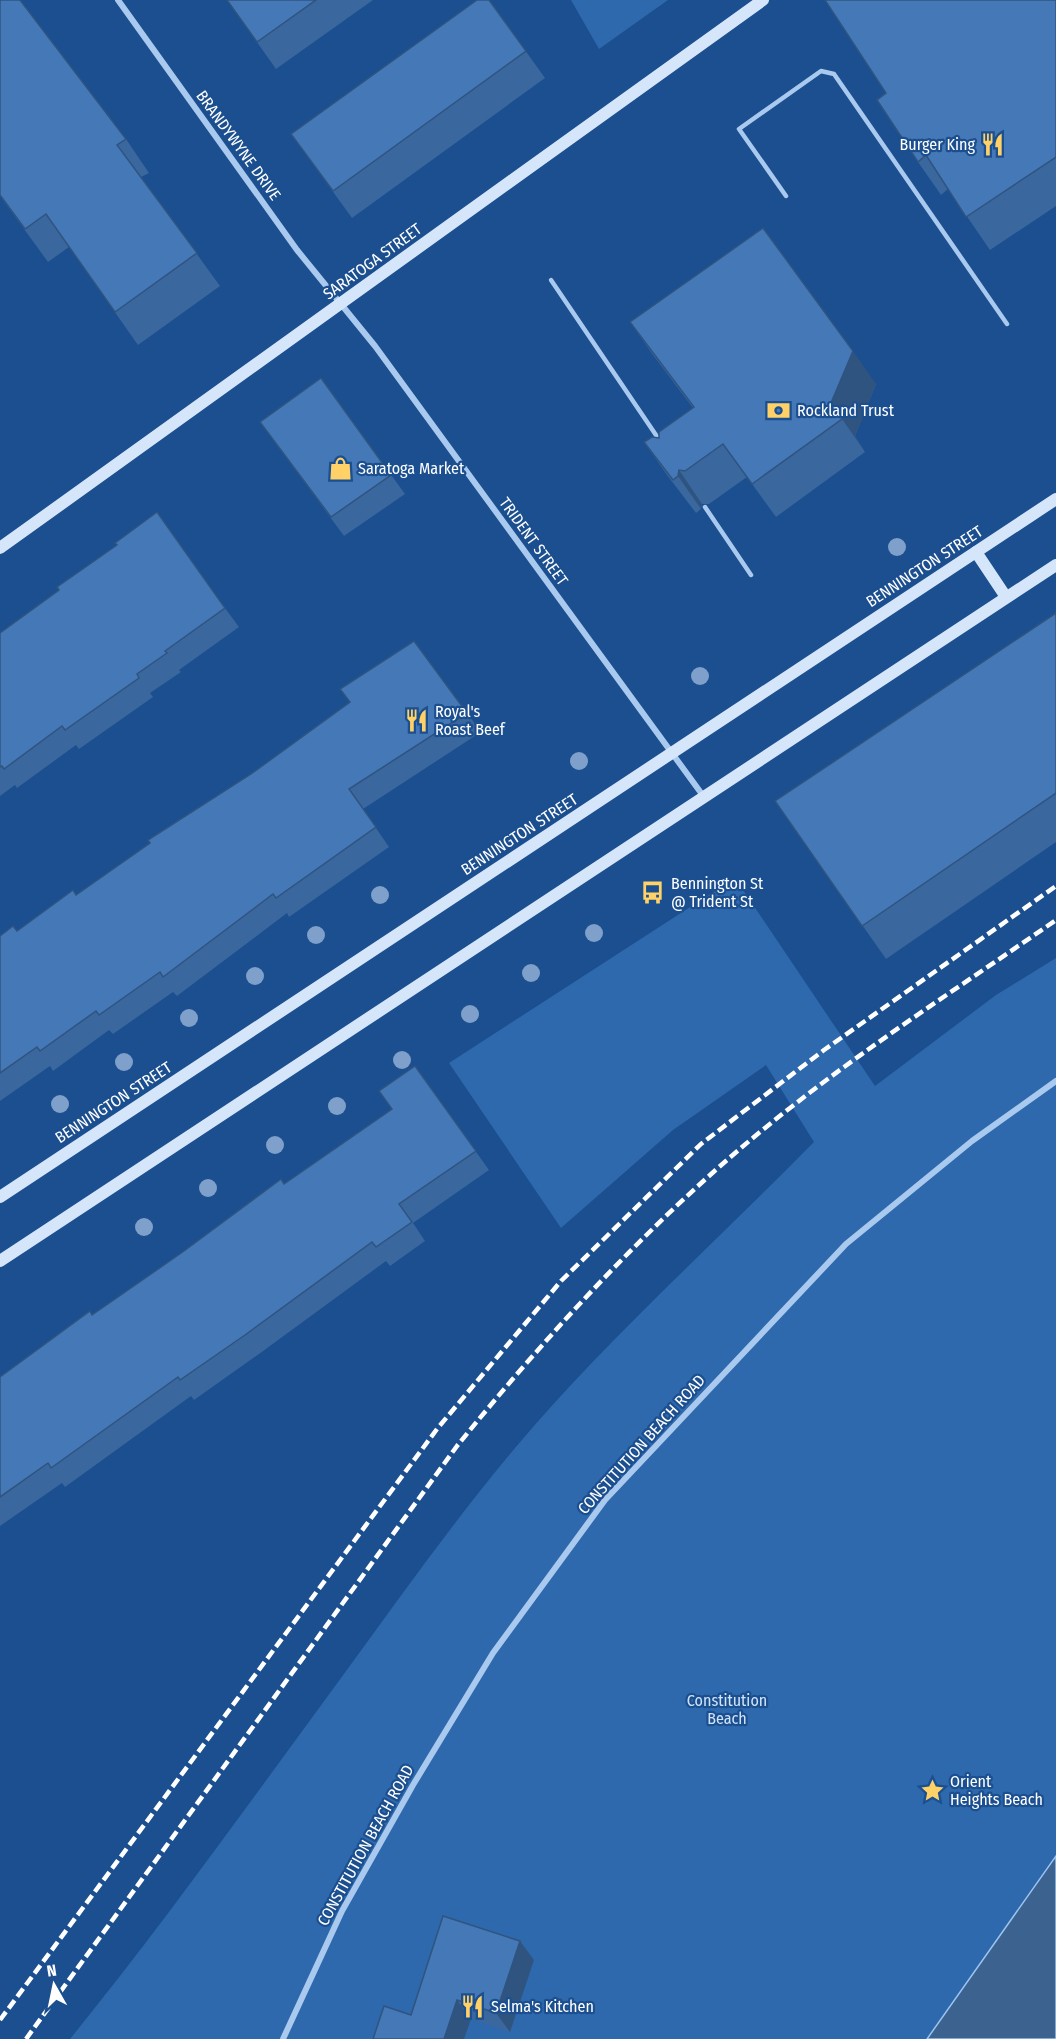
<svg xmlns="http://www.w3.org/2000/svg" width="1056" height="2039" viewBox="0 0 1056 2039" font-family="'Fira Sans Condensed',sans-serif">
  <rect width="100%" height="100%" fill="#1b4f8f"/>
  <g fill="#2e69ad">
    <path d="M 571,0 L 668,0 L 599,49 Z"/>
    <path d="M 735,878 L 875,1086 L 996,995 L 1056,958 L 1056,1856 L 927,2039 L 70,2039 C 165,1922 252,1799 341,1678 C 398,1600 453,1522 515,1448 C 607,1339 714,1244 814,1142 L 766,1065 L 673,1130 L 561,1228 L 449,1063 Z"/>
  </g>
  <path fill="#3c6290" stroke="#9cc4f0" stroke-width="1.5" d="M 1056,1856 L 1056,2039 L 927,2039 Z"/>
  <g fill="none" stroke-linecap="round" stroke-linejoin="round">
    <g stroke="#a9c9ee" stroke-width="4.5">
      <path d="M 786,196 L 739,129 L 821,71 L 834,74 L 1007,324"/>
      <path d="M 551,280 L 660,441"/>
      <path d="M 705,507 L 751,575"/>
    </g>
    <g stroke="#a9c9ee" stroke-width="6">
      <path d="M 118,0 L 297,250 L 375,346 L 704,797"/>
      <path d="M 283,2039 L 342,1911 L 413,1785 L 493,1653 L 605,1500 L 846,1244 L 972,1141 L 1056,1081"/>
    </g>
    <g stroke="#d6e6fa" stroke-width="12">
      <path d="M 0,548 L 763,0"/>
      <path d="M 976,552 L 1006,597"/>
      <path d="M 0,1197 L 1056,499"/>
      <path d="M 0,1261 L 1056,565"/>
    </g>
    <g stroke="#fff" stroke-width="4.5" stroke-dasharray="10 4.5" stroke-linecap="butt">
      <path d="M 0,2020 L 437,1429 L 561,1281 L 701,1144 L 824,1050 L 1056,886"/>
      <path d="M 26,2039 L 457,1446 C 554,1326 668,1203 790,1108 C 875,1041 967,982 1056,920"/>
    </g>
  </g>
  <g fill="#7ea0ca">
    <circle cx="897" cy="547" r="9"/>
    <circle cx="700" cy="676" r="9"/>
    <circle cx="579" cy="761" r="9"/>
    <circle cx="380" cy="895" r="9"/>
    <circle cx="594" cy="933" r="9"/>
    <circle cx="316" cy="935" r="9"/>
    <circle cx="531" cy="973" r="9"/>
    <circle cx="255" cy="976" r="9"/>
    <circle cx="470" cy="1014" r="9"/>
    <circle cx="189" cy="1018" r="9"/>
    <circle cx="402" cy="1060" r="9"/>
    <circle cx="124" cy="1062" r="9"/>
    <circle cx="60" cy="1104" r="9"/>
    <circle cx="337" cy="1106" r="9"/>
    <circle cx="275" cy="1145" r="9"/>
    <circle cx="208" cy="1188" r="9"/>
    <circle cx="144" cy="1227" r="9"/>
  </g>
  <g fill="#3a679d">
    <path d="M 0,0 L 126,139 L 149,173 L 141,177 L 220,286 L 138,345 L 69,247 L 48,262 L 0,196 Z"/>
    <path d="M 227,0 L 373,0 L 276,69 Z"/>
    <path d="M 489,0 L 545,78 L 352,218 L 291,134 Z"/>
    <path d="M 1056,0 L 1056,206 L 990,250 L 948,189 L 941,195 L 918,162 Z"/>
    <path d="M 630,322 L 876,384 L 855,436 L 865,452 L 776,517 L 747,477 L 709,504 L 702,504 L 701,509 L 696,513 L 667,475 L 644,442 L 659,438 L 693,408 L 653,355 Z"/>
    <path d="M 321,378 L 405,494 L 344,536 L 260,422 Z"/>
    <path d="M 225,608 L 239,627 L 179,670 L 181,672 L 150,693 L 153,697 L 79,749 L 76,745 L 17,788 L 15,785 L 0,796 L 0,633 Z"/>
    <path d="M 1056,613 L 1056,842 L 886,959 L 775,801 Z"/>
    <path d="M 467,713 L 481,732 L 363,809 L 389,847 L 289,917 L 287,913 L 177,996 L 173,992 L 113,1034 L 109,1030 L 53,1071 L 50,1066 L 0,1101 L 0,936 L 17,931 L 76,895 Z"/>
    <path d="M 415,1066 L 489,1170 L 413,1223 L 425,1241 L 390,1266 L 386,1261 L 259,1354 L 194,1400 L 191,1396 L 65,1487 L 62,1483 L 0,1526 L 0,1377 L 284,1184 L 392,1109 Z"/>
    <path d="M 534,1960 L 510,2032 L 471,2019 L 411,2015 Z"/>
  </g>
  <g fill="#305480">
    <path d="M 853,351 L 876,384 L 855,436 L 865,452 L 831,403 Z"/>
    <path d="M 679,470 L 702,504 L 701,509 L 678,476 Z"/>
    <path d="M 520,1941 L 534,1960 L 510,2032 L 496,2013 Z"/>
    <path d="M 457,2000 L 471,2019 L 464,2039 L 444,2039 Z"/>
  </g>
  <g fill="#4478b7" stroke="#305480" stroke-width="1.5">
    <path d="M 0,0 L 20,0 L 126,139 L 117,145 L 197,253 L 115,312 L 46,214 L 25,229 L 0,195 Z"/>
    <path d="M 227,0 L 316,0 L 257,42 Z"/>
    <path d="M 477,0 L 489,0 L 526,51 L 333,191 L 291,134 Z"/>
    <path d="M 825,0 L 1056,0 L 1056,157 L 966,217 L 926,155 L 918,162 L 877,100 L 886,93 Z"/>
    <path d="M 763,228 L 853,351 L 831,403 L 842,419 L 752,484 L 723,444 L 685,471 L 679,470 L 678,476 L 673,480 L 644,442 L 652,437 L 659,438 L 659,432 L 694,407 L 630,322 Z"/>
    <path d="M 321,378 L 391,475 L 331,517 L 260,422 Z"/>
    <path d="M 157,512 L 225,608 L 165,651 L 167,653 L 137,674 L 139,678 L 65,730 L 62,726 L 4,769 L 2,766 L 0,767 L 0,633 L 59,590 L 57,587 L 117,545 L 115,543 Z"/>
    <path d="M 1056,613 L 1056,793 L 862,926 L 775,801 Z"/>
    <path d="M 414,641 L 467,713 L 349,789 L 376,827 L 276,898 L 273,894 L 163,977 L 160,972 L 99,1015 L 96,1011 L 40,1051 L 37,1047 L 0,1073 L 0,936 L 13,926 L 17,931 L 73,890 L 76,895 L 150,843 L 148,840 L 251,774 L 350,702 L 340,689 Z"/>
    <path d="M 415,1066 L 476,1151 L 399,1204 L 412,1222 L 376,1247 L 372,1242 L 245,1335 L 180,1380 L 178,1377 L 51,1468 L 48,1463 L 0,1497 L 0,1377 L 90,1311 L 92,1315 L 184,1251 L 281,1179 L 284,1184 L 392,1109 L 379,1091 Z"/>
    <path d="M 443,1916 L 520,1941 L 496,2013 L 457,2000 L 444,2039 L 373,2039 L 384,2006 L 411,2015 Z"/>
  </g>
  <defs>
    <symbol id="restaurant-bare" viewBox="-9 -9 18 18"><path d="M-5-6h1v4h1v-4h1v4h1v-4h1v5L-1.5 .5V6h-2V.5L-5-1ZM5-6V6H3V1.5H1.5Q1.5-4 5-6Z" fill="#ffd166" stroke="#1b4f8f" stroke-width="2.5" paint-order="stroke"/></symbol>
    <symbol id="bank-bare" viewBox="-9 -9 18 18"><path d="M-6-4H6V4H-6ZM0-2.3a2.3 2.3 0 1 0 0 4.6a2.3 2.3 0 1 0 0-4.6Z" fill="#ffd166" stroke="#1b4f8f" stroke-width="2.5" paint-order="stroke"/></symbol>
    <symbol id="shop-bare" viewBox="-9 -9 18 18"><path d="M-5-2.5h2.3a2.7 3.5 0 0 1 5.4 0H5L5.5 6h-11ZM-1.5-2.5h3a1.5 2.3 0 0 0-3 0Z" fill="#ffd166" stroke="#1b4f8f" stroke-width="2.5" paint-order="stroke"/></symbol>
    <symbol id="bus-bare" viewBox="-9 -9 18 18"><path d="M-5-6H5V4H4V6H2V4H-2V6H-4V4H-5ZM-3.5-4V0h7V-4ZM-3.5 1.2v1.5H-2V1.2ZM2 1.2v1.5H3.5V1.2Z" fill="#ffd166" stroke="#1b4f8f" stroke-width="2.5" paint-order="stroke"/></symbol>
    <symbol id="sight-bare" viewBox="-9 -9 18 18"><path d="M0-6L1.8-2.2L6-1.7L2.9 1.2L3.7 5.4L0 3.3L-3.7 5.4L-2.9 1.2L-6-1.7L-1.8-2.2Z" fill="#ffd166" stroke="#1b4f8f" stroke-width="2.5" paint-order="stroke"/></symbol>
  </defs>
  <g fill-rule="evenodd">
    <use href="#restaurant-bare" x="976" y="128" width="33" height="33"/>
    <use href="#bank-bare" x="762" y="394" width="33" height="33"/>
    <use href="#shop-bare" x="324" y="452" width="33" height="33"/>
    <use href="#restaurant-bare" x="400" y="704" width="33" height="33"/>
    <use href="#bus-bare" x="636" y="876" width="33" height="33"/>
    <use href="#sight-bare" x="916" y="1774" width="33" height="33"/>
    <use href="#restaurant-bare" x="456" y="1990" width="33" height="33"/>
  </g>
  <g text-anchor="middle" stroke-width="4.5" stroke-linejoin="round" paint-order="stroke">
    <g font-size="16" fill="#fff" stroke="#1b4f8f" text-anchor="start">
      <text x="975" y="150" text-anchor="end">Burger King</text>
      <text x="797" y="416">Rockland Trust</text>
      <text x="358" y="474">Saratoga Market</text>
      <text x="435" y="717">Royal's<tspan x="435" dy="18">Roast Beef</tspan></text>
      <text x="671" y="889">Bennington St<tspan x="671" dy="18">@ Trident St</tspan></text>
      <text x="950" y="1787">Orient<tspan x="950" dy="18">Heights Beach</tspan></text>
      <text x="491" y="2012">Selma's Kitchen</text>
    </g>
    <g font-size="16" fill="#fff" stroke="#1b4f8f">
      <text transform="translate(239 145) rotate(54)" y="6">BRANDYWYNE DRIVE</text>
      <text transform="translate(372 261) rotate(-36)" y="6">SARATOGA STREET</text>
      <text transform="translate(534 541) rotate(54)" y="6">TRIDENT STREET</text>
      <text transform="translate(924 566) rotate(-33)" y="6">BENNINGTON STREET</text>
      <text transform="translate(519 834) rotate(-33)" y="6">BENNINGTON STREET</text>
      <text transform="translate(113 1102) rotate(-33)" y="6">BENNINGTON STREET</text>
      <text transform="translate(641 1444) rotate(-48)" y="6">CONSTITUTION BEACH ROAD</text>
      <text transform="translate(365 1845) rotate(-61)" y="6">CONSTITUTION BEACH ROAD</text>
    </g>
    <g font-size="16" fill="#cfe3fa" stroke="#1b4f8f">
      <text x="727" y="1706">Constitution<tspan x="727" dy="18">Beach</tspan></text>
    </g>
  </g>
  <g transform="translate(54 1985) rotate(351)" stroke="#1b4f8f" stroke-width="4.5" paint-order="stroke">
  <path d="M0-4.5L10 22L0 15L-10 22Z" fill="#ffffff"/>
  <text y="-9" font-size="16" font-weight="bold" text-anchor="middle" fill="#ffffff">N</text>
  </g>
</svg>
